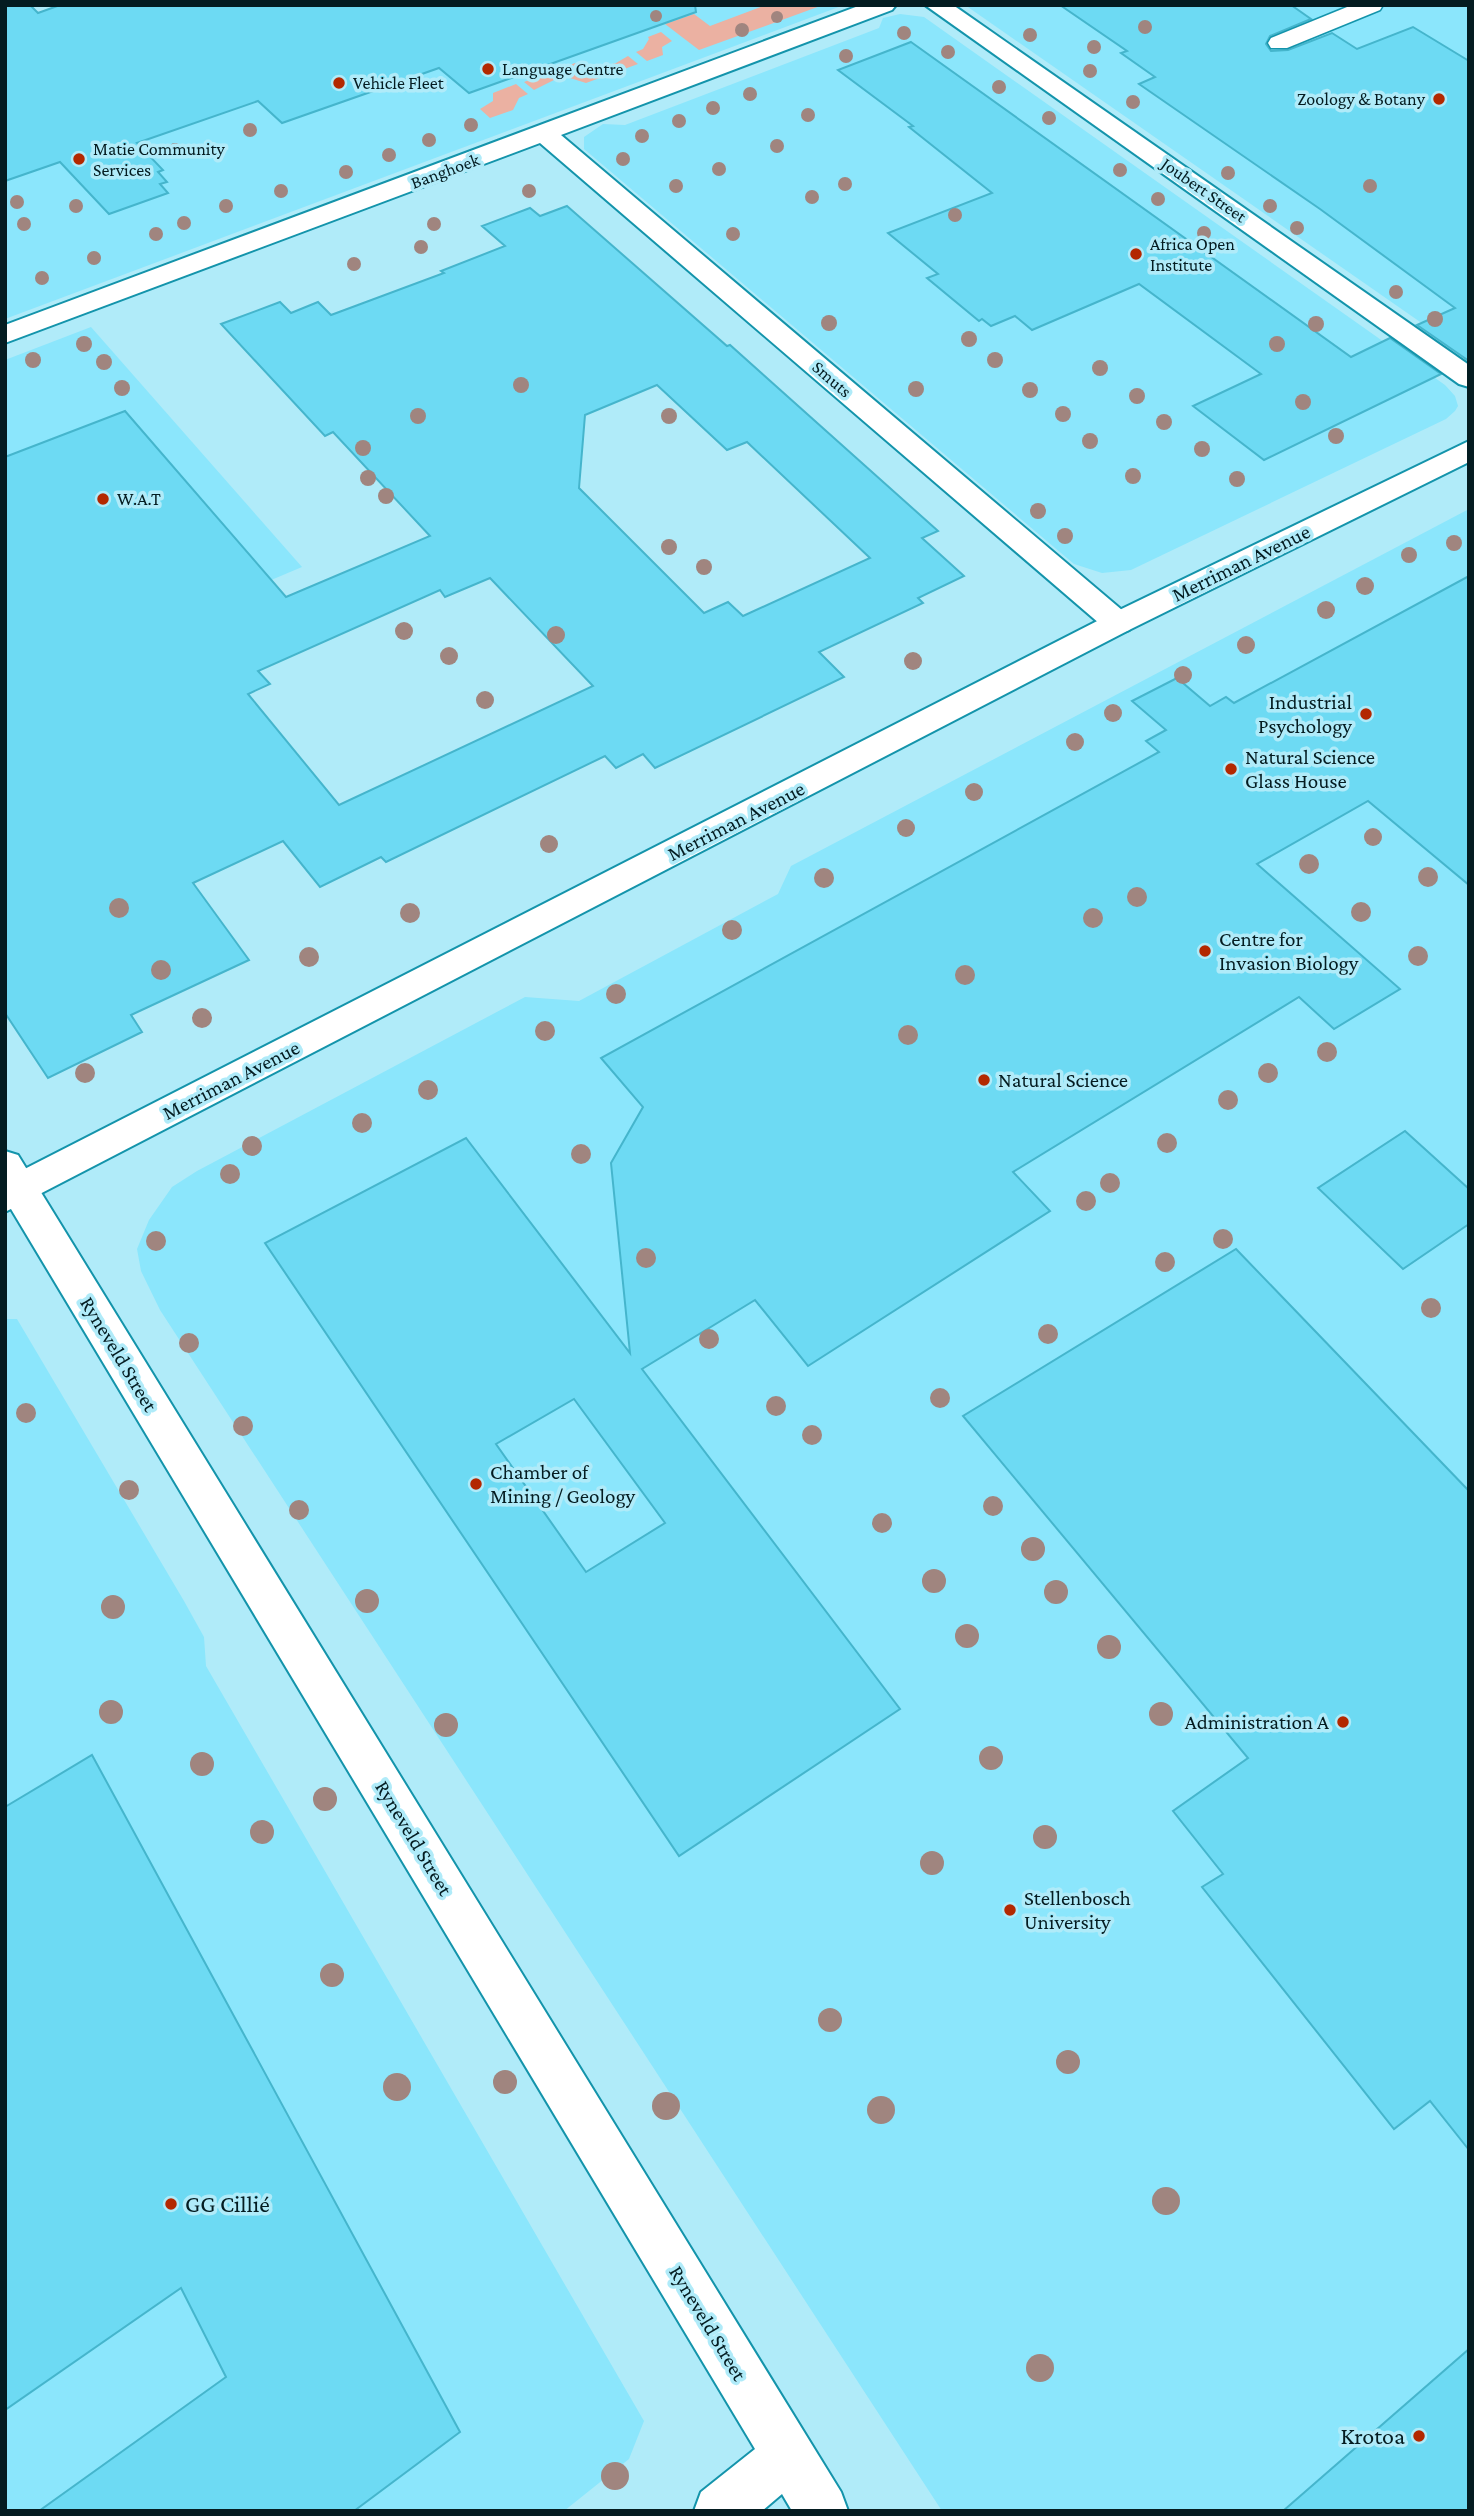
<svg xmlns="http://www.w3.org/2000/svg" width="1474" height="2516" viewBox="0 0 1474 2516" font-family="'Crimson Pro',serif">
  <rect width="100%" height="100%" fill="#b0ebf9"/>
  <g fill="#8be6fc">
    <path d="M 164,5 L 844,5 L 5,319 L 5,58 Z"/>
    <path d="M 965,5 L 1469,5 L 1469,356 Z"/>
    <path d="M 900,14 L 924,17 L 1445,385 L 1455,396 L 1458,406 L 1455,411 L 1446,419 L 1131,570 L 1102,573 L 1074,564 L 584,149 L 584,137 L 603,124 L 625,125 L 879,28 L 883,18 Z"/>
    <path d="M 91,327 L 302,567 L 82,660 L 5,560 L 5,360 Z"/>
    <path d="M 1469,509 L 1469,2511 L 942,2511 L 160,1310 L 141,1271 L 137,1249 L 149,1220 L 172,1187 L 197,1171 L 525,997 L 579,1001 L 778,894 L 791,866 Z"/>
    <path d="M 5,1319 L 17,1319 L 184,1601 L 204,1637 L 206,1666 L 644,2421 L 629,2459 L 564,2511 L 5,2511 Z"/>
  </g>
  <g fill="#ebb1a2">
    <path d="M 766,5 L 823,5 L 699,50 L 665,24 L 694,14 L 710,26 Z"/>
    <path d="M 661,32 L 672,41 L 662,47 L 663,55 L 647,61 L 636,52 L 643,49 L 649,39 L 648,37 Z"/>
    <path d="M 628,56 L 638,64 L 586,83 L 570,78 L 558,78 L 534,90 L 524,82 L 575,63 L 600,67 L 616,63 Z"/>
    <path d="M 516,84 L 528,94 L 519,98 L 513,110 L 490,118 L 480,109 L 493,101 L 493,93 Z"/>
  </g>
  <g fill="#6ddaf3" stroke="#45b5cc" stroke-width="2" fill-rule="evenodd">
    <path d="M 5,5 L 30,5 L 38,13 L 60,5 L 695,5 L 696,12 L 469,93 L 439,68 L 282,123 L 258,101 L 137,143 L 163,170 L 158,172 L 167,182 L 160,184 L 168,193 L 109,214 L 60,162 L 5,181 Z"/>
    <path d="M 1060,5 L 1291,5 L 1311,19 L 1270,36 L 1266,44 L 1271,51 L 1288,50 L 1332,33 L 1357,49 L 1413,27 L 1469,61 L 1469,361 L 1417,325 L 1455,308 L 1320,209 L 1139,84 L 1155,77 L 1121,53 L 1127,51 Z"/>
    <path d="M 911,42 L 1351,357 L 1390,338 L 1441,374 L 1264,460 L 1193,406 L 1261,374 L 1139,284 L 1032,330 L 1015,316 L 991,326 L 982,319 L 979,321 L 927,278 L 938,274 L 888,233 L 992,193 L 909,127 L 913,126 L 838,70 Z"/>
    <path d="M 567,206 L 727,346 L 730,345 L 938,531 L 922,538 L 964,576 L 918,598 L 923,603 L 819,652 L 844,677 L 655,768 L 643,754 L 616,768 L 605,756 L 386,862 L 381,857 L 320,887 L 283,841 L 193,883 L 249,960 L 131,1015 L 142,1032 L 48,1078 L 5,1013 L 5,457 L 125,411 L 286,597 L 430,536 L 333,432 L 325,436 L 221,324 L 280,302 L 291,313 L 318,302 L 331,315 L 444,273 L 441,271 L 505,246 L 482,226 L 530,208 L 540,216 ZM 657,385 L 727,450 L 747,442 L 870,558 L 743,616 L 728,602 L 704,613 L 579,488 L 585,415 ZM 490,578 L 593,686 L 339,805 L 248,694 L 270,684 L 258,671 L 440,590 L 445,597 Z"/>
    <path d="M 1469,576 L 1469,885 L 1368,801 L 1257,864 L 1400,989 L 1334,1029 L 1299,997 L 1013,1172 L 1050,1211 L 808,1366 L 755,1300 L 642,1369 L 900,1709 L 679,1856 L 265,1243 L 466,1138 L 630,1353 L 611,1163 L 643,1107 L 601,1058 L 1159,752 L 1146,741 L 1166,730 L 1132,701 L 1177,678 L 1210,706 L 1226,697 L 1234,703 ZM 574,1399 L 665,1523 L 586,1572 L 496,1444 Z"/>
    <path d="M 1405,1131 L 1469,1189 L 1469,1224 L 1403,1269 L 1318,1188 Z"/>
    <path d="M 1236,1249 L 1469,1491 L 1469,2150 L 1430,2101 L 1394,2129 L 1202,1887 L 1223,1874 L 1173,1811 L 1248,1758 L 963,1416 Z"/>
    <path d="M 92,1755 L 460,2432 L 354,2511 L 39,2511 L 226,2377 L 181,2288 L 5,2410 L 5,1807 Z"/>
    <path d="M 1469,2349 L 1469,2511 L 1283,2511 Z"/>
  </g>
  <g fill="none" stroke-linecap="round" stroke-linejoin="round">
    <defs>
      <path id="lane" d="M 1352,5 L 1383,5 L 1380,10 L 1287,48 L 1271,48 L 1268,43 L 1271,38 Z"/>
      <g id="street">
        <path d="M 861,5 L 896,5 L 892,10 L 561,135 L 1129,616 L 1134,623 L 1129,630 L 1118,634 L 1107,630 L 540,143 L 5,343 L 5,325 Z"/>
        <path d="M 925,5 L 953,5 L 1469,365 L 1469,387 L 1459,384 Z"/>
        <path d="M 5,1151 L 18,1155 L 841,2492 L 848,2511 L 792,2511 L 782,2494 L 762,2511 L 694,2511 L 701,2492 L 755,2449 L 5,1199 Z"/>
      </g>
      <path id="secondary" d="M 1469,441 L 1469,462 L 1129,630 L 5,1212 L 5,1179 L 1107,616 Z"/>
    </defs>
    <use href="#lane" stroke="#1494ab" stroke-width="3"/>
    <use href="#street" stroke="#1494ab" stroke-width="4"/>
    <use href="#secondary" stroke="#1494ab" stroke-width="4"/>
    <use href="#lane" fill="#fff" fill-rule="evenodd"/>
    <use href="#street" fill="#fff" fill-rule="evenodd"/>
    <use href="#secondary" fill="#fff" fill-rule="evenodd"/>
  </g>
  <g fill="#a0857f">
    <circle cx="656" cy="16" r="6"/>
    <circle cx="777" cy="17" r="6"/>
    <circle cx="1145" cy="27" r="7"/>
    <circle cx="742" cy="30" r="7"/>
    <circle cx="904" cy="33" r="7"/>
    <circle cx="1030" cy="35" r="7"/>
    <circle cx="1094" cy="47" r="7"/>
    <circle cx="948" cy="52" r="7"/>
    <circle cx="846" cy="56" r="7"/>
    <circle cx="1090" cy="71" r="7"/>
    <circle cx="999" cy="87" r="7"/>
    <circle cx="750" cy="94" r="7"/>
    <circle cx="1133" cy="102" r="7"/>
    <circle cx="713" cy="108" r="7"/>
    <circle cx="808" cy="115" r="7"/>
    <circle cx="1049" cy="118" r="7"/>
    <circle cx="679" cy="121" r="7"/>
    <circle cx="471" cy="125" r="7"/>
    <circle cx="250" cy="130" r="7"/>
    <circle cx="642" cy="136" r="7"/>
    <circle cx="429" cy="140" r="7"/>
    <circle cx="777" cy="146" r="7"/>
    <circle cx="175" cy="150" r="7"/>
    <circle cx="389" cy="155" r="7"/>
    <circle cx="623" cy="159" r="7"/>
    <circle cx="719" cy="169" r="7"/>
    <circle cx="1120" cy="170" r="7"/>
    <circle cx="346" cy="172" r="7"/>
    <circle cx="1228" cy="173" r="7"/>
    <circle cx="845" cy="184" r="7"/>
    <circle cx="676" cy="186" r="7"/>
    <circle cx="1370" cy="186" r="7"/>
    <circle cx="281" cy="191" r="7"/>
    <circle cx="529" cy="191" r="7"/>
    <circle cx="812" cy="197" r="7"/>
    <circle cx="1158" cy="199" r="7"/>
    <circle cx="17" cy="202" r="7"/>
    <circle cx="76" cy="206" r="7"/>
    <circle cx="226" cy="206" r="7"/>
    <circle cx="1270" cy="206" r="7"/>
    <circle cx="955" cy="215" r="7"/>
    <circle cx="184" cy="223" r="7"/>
    <circle cx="24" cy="224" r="7"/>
    <circle cx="434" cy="224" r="7"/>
    <circle cx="1297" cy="228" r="7"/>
    <circle cx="1204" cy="233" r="7"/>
    <circle cx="156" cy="234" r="7"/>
    <circle cx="733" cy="234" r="7"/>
    <circle cx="421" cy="247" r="7"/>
    <circle cx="94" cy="258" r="7"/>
    <circle cx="354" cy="264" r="7"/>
    <circle cx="42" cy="278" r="7"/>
    <circle cx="1396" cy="292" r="7"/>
    <circle cx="1435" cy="319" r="8"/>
    <circle cx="829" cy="323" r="8"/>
    <circle cx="1316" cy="324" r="8"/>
    <circle cx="969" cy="339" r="8"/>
    <circle cx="84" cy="344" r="8"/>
    <circle cx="1277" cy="344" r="8"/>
    <circle cx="33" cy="360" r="8"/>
    <circle cx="995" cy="360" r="8"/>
    <circle cx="104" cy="362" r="8"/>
    <circle cx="1100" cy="368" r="8"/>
    <circle cx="521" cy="385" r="8"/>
    <circle cx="122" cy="388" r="8"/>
    <circle cx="916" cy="389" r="8"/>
    <circle cx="1030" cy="390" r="8"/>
    <circle cx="1137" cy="396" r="8"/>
    <circle cx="1303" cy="402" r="8"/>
    <circle cx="1063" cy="414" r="8"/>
    <circle cx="418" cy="416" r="8"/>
    <circle cx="669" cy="416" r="8"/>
    <circle cx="1164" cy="422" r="8"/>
    <circle cx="1336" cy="436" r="8"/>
    <circle cx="1090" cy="441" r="8"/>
    <circle cx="363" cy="448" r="8"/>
    <circle cx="1202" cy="449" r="8"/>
    <circle cx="1133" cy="476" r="8"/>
    <circle cx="368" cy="478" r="8"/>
    <circle cx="1237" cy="479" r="8"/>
    <circle cx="386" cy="496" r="8"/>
    <circle cx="1038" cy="511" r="8"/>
    <circle cx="1065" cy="536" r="8"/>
    <circle cx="1454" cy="543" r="8"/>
    <circle cx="669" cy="547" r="8"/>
    <circle cx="1409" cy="555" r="8"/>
    <circle cx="704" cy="567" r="8"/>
    <circle cx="1365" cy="586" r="9"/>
    <circle cx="1326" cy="610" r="9"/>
    <circle cx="404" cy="631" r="9"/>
    <circle cx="556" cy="635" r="9"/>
    <circle cx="1246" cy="645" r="9"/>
    <circle cx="449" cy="656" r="9"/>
    <circle cx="913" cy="661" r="9"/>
    <circle cx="1183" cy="675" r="9"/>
    <circle cx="485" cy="700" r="9"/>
    <circle cx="1113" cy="713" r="9"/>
    <circle cx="1075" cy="742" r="9"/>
    <circle cx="974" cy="792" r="9"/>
    <circle cx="906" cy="828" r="9"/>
    <circle cx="1373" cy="837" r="9"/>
    <circle cx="549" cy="844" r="9"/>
    <circle cx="1309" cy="864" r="10"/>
    <circle cx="1428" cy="877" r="10"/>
    <circle cx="824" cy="878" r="10"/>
    <circle cx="1137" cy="897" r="10"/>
    <circle cx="119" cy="908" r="10"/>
    <circle cx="1361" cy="912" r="10"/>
    <circle cx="410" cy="913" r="10"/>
    <circle cx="1093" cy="918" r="10"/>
    <circle cx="732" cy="930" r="10"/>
    <circle cx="1418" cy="956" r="10"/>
    <circle cx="309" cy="957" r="10"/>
    <circle cx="161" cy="970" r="10"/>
    <circle cx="965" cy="975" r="10"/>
    <circle cx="616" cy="994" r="10"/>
    <circle cx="202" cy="1018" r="10"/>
    <circle cx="545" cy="1031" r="10"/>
    <circle cx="908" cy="1035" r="10"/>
    <circle cx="1327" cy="1052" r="10"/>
    <circle cx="85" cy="1073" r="10"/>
    <circle cx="1268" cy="1073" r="10"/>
    <circle cx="428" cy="1090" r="10"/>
    <circle cx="1228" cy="1100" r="10"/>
    <circle cx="362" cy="1123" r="10"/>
    <circle cx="1167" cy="1143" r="10"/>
    <circle cx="252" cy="1146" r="10"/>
    <circle cx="581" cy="1154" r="10"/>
    <circle cx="230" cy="1174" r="10"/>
    <circle cx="1110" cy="1183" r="10"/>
    <circle cx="1086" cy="1201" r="10"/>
    <circle cx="1223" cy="1239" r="10"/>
    <circle cx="156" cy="1241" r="10"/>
    <circle cx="646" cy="1258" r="10"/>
    <circle cx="1165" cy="1262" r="10"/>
    <circle cx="1431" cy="1308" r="10"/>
    <circle cx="1048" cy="1334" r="10"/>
    <circle cx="709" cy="1339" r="10"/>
    <circle cx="189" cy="1343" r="10"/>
    <circle cx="940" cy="1398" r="10"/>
    <circle cx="776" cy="1406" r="10"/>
    <circle cx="26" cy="1413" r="10"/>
    <circle cx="243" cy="1426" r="10"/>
    <circle cx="812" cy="1435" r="10"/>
    <circle cx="129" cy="1490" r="10"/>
    <circle cx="993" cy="1506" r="10"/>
    <circle cx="299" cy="1510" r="10"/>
    <circle cx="882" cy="1523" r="10"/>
    <circle cx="1033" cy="1549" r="12"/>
    <circle cx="934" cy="1581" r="12"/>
    <circle cx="1056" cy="1592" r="12"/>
    <circle cx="367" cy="1601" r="12"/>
    <circle cx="113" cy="1607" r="12"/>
    <circle cx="967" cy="1636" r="12"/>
    <circle cx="1109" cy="1647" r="12"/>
    <circle cx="111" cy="1712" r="12"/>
    <circle cx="1161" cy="1714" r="12"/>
    <circle cx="446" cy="1725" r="12"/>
    <circle cx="991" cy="1758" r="12"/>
    <circle cx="202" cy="1764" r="12"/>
    <circle cx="325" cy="1799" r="12"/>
    <circle cx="262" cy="1832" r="12"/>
    <circle cx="1045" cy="1837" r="12"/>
    <circle cx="932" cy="1863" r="12"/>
    <circle cx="332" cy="1975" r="12"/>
    <circle cx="830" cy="2020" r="12"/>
    <circle cx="1068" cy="2062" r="12"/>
    <circle cx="505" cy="2082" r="12"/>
    <circle cx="397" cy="2087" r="14"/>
    <circle cx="666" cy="2106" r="14"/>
    <circle cx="881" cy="2110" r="14"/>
    <circle cx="1166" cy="2201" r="14"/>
    <circle cx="1040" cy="2368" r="14"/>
    <circle cx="615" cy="2476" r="14"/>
  </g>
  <g fill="#b32800" stroke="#b0ebf9" stroke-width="2.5">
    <circle cx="488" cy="69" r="7"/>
    <circle cx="339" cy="83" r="7"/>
    <circle cx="1439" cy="99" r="7"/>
    <circle cx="79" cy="159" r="7"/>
    <circle cx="1136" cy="254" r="7"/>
    <circle cx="103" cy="499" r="7"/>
    <circle cx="1366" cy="714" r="7"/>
    <circle cx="1231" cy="769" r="7"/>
    <circle cx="1205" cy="951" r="7"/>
    <circle cx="984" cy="1080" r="7"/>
    <circle cx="476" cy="1484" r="7"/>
    <circle cx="1343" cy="1722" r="7"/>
    <circle cx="1010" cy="1910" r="7"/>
    <circle cx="171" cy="2204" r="7"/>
    <circle cx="1419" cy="2436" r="7"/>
  </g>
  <g text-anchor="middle" stroke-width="7" stroke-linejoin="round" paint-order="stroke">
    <g font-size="18" fill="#041c21" stroke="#b0ebf9" text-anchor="start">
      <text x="502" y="75">Language Centre</text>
      <text x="353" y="89">Vehicle Fleet</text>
      <text x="1425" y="105" text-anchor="end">Zoology &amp; Botany</text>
      <text x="93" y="155">Matie Community<tspan x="93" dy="21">Services</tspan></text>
      <text x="1150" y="250">Africa Open<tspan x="1150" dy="21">Institute</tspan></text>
      <text x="117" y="505">W.A.T</text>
    </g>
    <g font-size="18" fill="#041c21" stroke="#b0ebf9">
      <text transform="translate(445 171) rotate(-20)" y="6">Banghoek</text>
      <text transform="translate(1204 190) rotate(35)" y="6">Joubert Street</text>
      <text transform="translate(832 379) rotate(41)" y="6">Smuts</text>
    </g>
    <g font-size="21" fill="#041c21" stroke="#b0ebf9">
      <text transform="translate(1241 563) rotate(-26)" y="7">Merriman Avenue</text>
      <text transform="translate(736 821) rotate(-27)" y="7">Merriman Avenue</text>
      <text transform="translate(231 1080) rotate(-27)" y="7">Merriman Avenue</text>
      <text transform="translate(119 1354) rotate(59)" y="7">Ryneveld Street</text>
      <text transform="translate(414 1838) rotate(59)" y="7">Ryneveld Street</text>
      <text transform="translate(708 2323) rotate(59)" y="7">Ryneveld Street</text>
    </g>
    <g font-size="21" fill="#041c21" stroke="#b0ebf9" text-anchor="start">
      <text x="1352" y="709" text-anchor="end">Industrial<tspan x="1352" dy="24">Psychology</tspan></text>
      <text x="1245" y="764">Natural Science<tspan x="1245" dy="24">Glass House</tspan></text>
      <text x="1219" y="946">Centre for<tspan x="1219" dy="24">Invasion Biology</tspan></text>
      <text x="998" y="1087">Natural Science</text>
      <text x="490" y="1479">Chamber of<tspan x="490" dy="24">Mining / Geology</tspan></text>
      <text x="1329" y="1729" text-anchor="end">Administration A</text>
      <text x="1024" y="1905">Stellenbosch<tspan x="1024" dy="24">University</tspan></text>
    </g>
    <g font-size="24" fill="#041c21" stroke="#b0ebf9" text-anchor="start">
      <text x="185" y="2212">GG Cillié</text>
      <text x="1405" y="2444" text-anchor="end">Krotoa</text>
    </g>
  </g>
  <rect width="1474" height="2516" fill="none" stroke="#041c21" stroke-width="14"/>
</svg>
